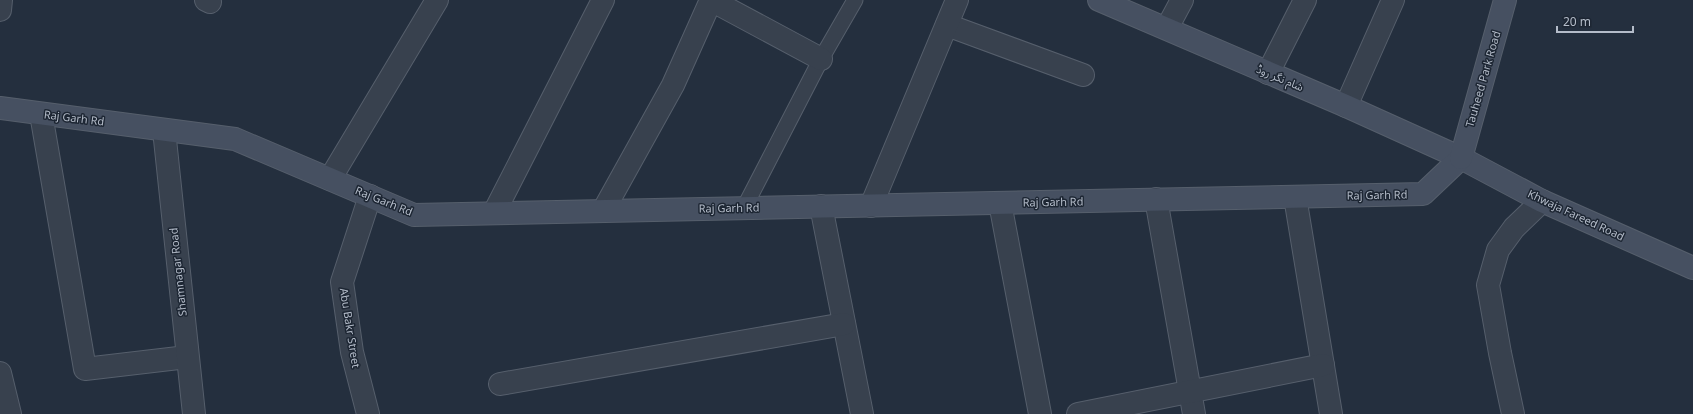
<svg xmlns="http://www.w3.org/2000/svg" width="1693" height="414" viewBox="0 0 1693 414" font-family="'Noto Sans','Noto Sans Arabic',sans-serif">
  <rect width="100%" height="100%" fill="#242f3e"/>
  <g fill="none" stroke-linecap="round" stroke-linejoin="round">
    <defs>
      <path id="lane" d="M 744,208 L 821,59 L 855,0"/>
      <g id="street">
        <path d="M 206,0 L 210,2"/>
        <path d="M 0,10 L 1,0"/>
        <path d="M 947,25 L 1083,75"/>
        <path d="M 1167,28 L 1182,0"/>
        <path d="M 1268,73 L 1305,0"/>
        <path d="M 1346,106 L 1393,0"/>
        <path d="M 41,114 L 85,369 L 187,357"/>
        <path d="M 164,130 L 194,414"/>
        <path d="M 330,179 L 437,0"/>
        <path d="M 1295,197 L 1331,414"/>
        <path d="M 1156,199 L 1194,414"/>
        <path d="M 1000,203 L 1040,414"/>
        <path d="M 821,206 L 862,414"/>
        <path d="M 871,206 L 957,0"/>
        <path d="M 603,211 L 673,85 L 711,0 L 821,59"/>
        <path d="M 494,213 L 603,0"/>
        <path d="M 0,373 L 10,414"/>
        <path d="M 500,384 L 844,324"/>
        <path d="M 368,414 L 352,352 L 342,282 L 370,196"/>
        <path d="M 1078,414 L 1323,365"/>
        <path d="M 1513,414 L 1500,353 L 1488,285 L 1498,250 L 1514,228 L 1542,201"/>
      </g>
      <g id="secondary">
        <path d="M 1099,0 L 1346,106 L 1461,158 L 1542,201 L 1693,268"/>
        <path d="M 0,108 L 235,139 L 414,215 L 1423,194 L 1461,158"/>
        <path d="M 1461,158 L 1505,0"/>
      </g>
    </defs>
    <use href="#lane" stroke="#565f6c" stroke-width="17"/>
    <use href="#street" stroke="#565f6c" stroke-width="24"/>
    <use href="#secondary" stroke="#565f6c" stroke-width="24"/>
    <use href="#lane" stroke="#38414e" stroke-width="15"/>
    <use href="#street" stroke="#38414e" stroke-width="22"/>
    <use href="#secondary" stroke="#465061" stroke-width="22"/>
  </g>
  <g text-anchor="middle" stroke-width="3" stroke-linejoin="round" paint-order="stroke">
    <g font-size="11" fill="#b4bcc9" stroke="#1d2633">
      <text transform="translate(1280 78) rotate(23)" y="4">شام نگر روڈ</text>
      <text transform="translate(1483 79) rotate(-74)" y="4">Tauheed Park Road</text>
      <text transform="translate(74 118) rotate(7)" y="4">Raj Garh Rd</text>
      <text transform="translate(1377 195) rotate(-1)" y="4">Raj Garh Rd</text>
      <text transform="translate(384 201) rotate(22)" y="4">Raj Garh Rd</text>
      <text transform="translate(1053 202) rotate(-1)" y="4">Raj Garh Rd</text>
      <text transform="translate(729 208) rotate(-1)" y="4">Raj Garh Rd</text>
      <text transform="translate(1576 215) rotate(25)" y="4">Khwaja Fareed Road</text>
      <text transform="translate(178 272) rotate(-96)" y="4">Shamnagar Road</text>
      <text transform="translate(350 328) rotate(81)" y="4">Abu Bakr Street</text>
    </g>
  </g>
  <path d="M1557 26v6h76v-6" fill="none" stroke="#b4bcc9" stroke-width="2"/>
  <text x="1563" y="26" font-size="12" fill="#b4bcc9" stroke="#1d2633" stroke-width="3" paint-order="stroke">20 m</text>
</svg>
